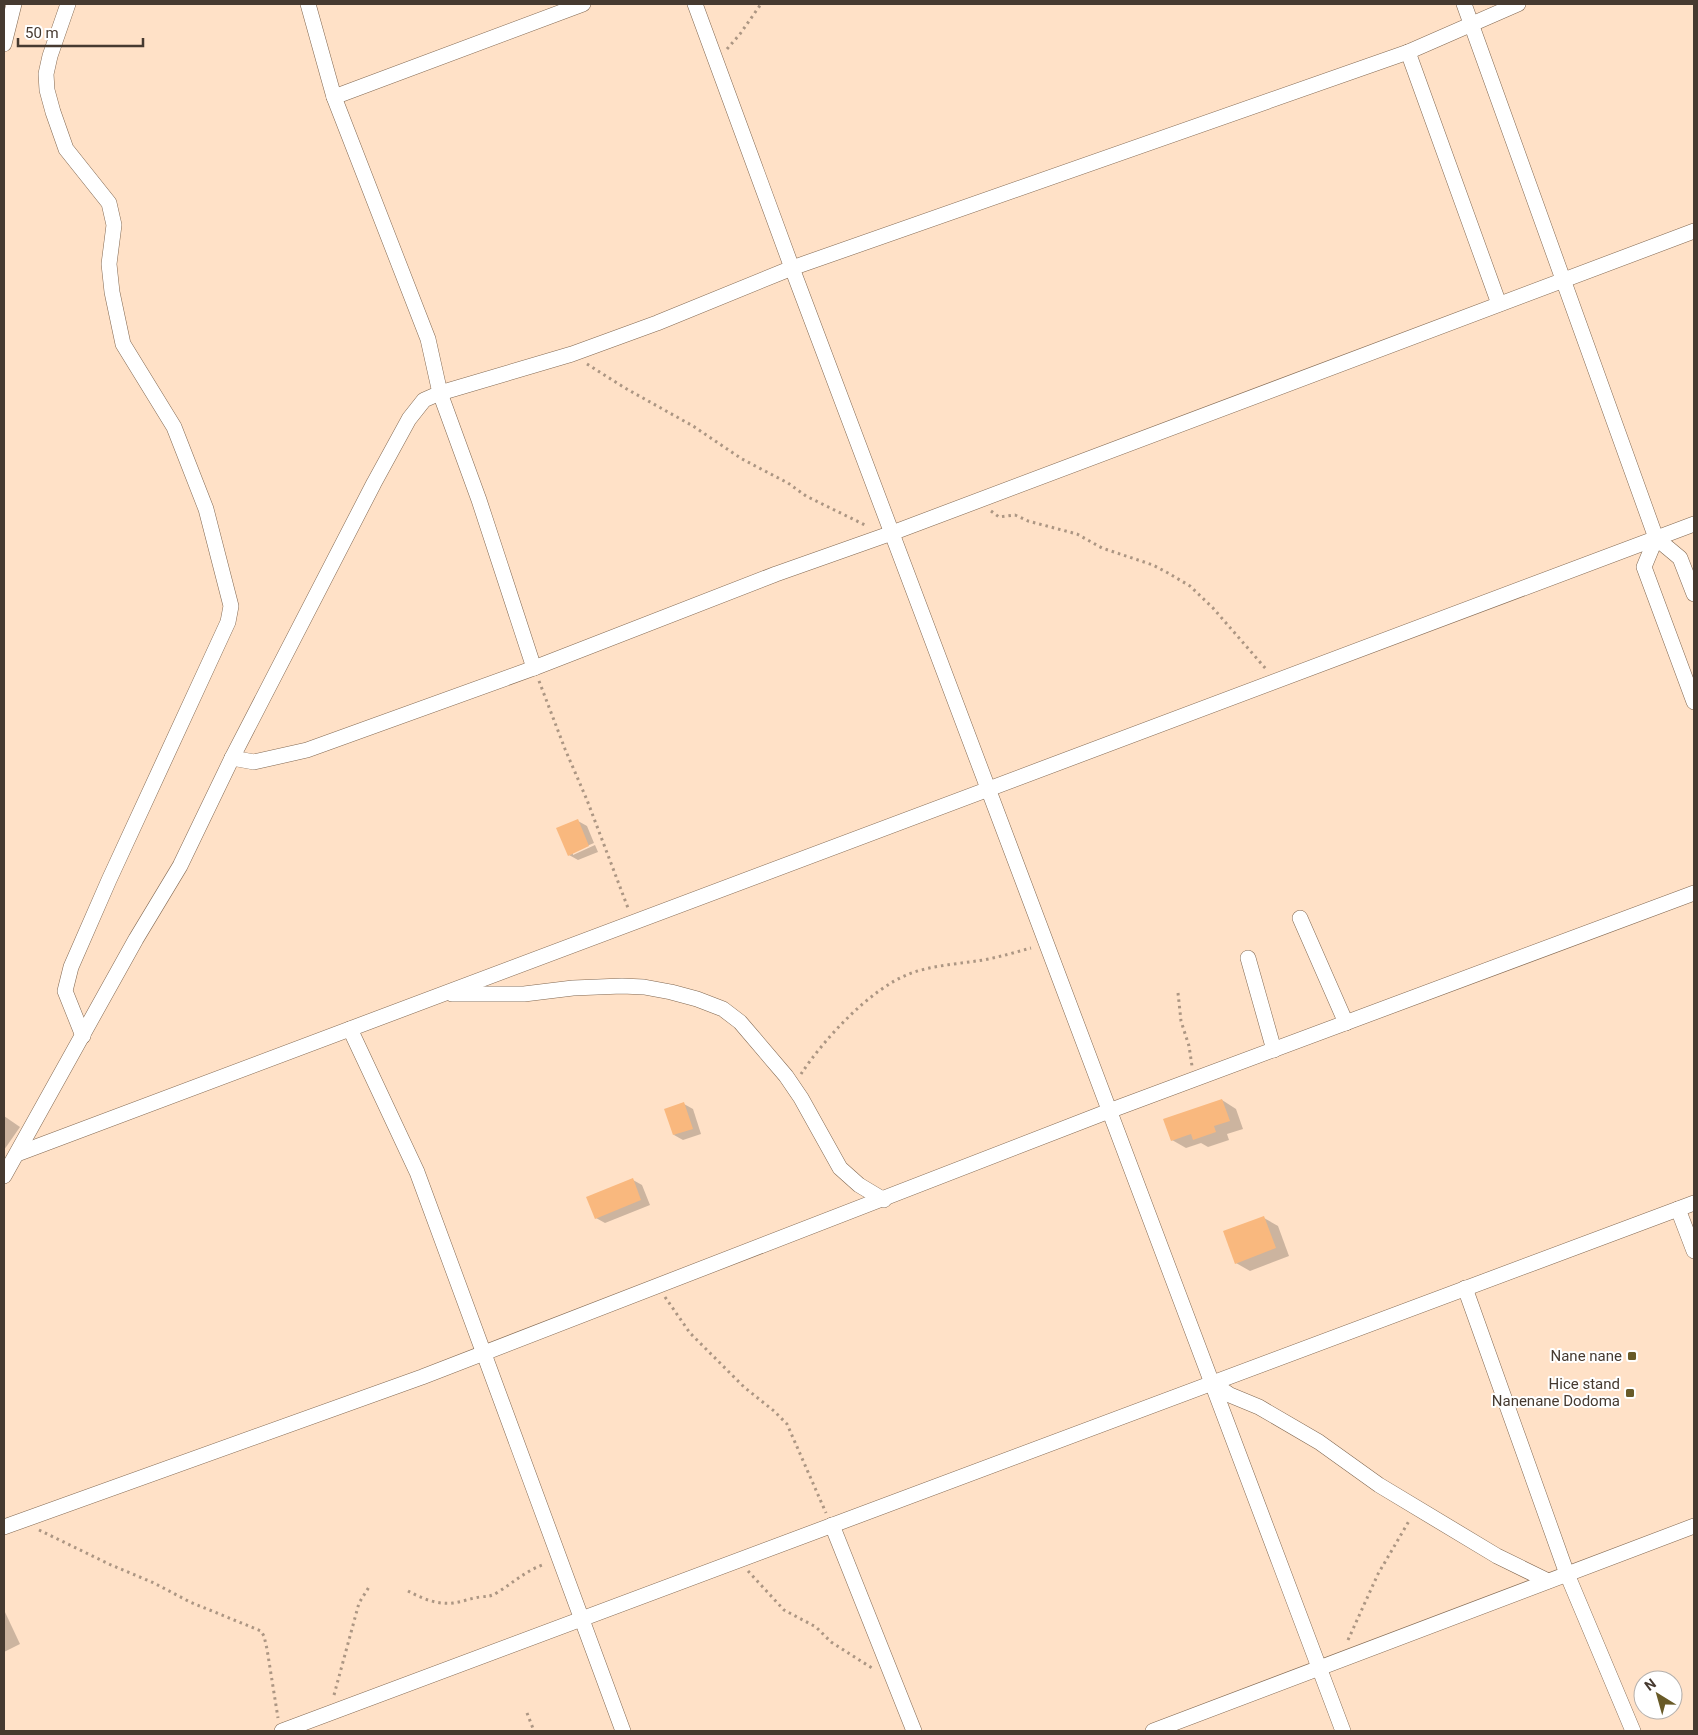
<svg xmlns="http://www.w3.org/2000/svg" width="1698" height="1735" viewBox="0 0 1698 1735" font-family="Roboto,sans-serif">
  <rect width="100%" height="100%" fill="#ffe1c7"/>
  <g fill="#0003">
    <path d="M 578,821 L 587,826 L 594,843 L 573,852 L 573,855 L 595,845 L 598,852 L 578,860 L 569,855 Z"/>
    <path d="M 1222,1100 L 1236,1109 L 1243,1129 L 1227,1134 L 1229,1140 L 1208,1147 L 1201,1143 L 1186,1148 L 1172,1140 Z"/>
    <path d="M 684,1104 L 693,1109 L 701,1134 L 683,1140 L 674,1135 Z"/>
    <path d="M 4,1116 L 20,1127 L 4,1150 Z"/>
    <path d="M 633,1180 L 642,1185 L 650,1205 L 605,1223 L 596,1218 Z"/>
    <path d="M 1264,1218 L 1278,1226 L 1289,1256 L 1250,1271 L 1236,1263 Z"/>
    <path d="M 4,1610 L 20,1644 L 4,1652 Z"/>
  </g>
  <g fill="#f9b87e">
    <path d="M 578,819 L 589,846 L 568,856 L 556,828 Z"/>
    <path d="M 1222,1099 L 1230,1121 L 1214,1126 L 1216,1132 L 1193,1140 L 1191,1134 L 1171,1141 L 1163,1119 Z"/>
    <path d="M 684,1102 L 693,1129 L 673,1135 L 664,1109 Z"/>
    <path d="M 633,1178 L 641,1200 L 595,1219 L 586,1197 Z"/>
    <path d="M 1264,1216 L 1276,1248 L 1235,1264 L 1223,1231 Z"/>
  </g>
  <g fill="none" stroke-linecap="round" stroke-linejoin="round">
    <defs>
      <g id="street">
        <path d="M 68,4 L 50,56 L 46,74 L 47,90 L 53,112 L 66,149 L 109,203 L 114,225 L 109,264 L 112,292 L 123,344 L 174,427 L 206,509 L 231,606 L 228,622 L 109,880 L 71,967 L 65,991 L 83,1036"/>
        <path d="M 308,4 L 334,97 L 428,339 L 440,393 L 479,500 L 534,668"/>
        <path d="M 695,4 L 792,268 L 1343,1731"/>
        <path d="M 1464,4 L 1656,538 L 1680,558 L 1694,594"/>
        <path d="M 4,44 L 14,4"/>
        <path d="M 1408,52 L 1499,304"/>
        <path d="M 334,97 L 583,4"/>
        <path d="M 1656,538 L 1644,567 L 1694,702"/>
        <path d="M 232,758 L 254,762 L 307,750 L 534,668 L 776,574 L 892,533 L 1694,231"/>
        <path d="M 1300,918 L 1346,1023"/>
        <path d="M 1248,958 L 1274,1050"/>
        <path d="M 452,994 L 524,994 L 573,988 L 622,986 L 644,987 L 671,992 L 697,999 L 723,1009 L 740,1022 L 786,1076 L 801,1098 L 840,1168 L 859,1185 L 884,1200"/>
        <path d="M 350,1029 L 417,1172 L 623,1731"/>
        <path d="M 17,1154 L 1694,524"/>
        <path d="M 4,1176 L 136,939 L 180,866 L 232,758 L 374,483 L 409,419 L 424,400 L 440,393 L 572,354 L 657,323 L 792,268 L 1408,52 L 1518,4"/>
        <path d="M 1678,1209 L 1694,1251"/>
        <path d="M 1465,1288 L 1567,1574 L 1633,1731"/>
        <path d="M 1212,1383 L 1230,1395 L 1259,1407 L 1319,1442 L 1379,1485 L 1497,1556 L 1548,1581"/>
        <path d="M 832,1525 L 914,1731"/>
        <path d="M 4,1527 L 422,1377 L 1109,1111 L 1694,893"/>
        <path d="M 282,1731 L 1694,1203"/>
        <path d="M 1153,1731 L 1694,1526"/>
      </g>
    </defs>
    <use href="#street" stroke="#826851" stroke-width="16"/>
    <g stroke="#ac9683" stroke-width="3" stroke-dasharray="2.5 4" stroke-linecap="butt">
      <path d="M 727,49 L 740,34 L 761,4"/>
      <path d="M 587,364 L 625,388 L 693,426 L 742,459 L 788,483 L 806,496 L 867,526"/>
      <path d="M 991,511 L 999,517 L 1015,515 L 1028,521 L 1077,534 L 1102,548 L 1153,565 L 1168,573 L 1190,586 L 1213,608 L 1266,669"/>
      <path d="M 539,681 L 565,749 L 587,800 L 628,908"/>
      <path d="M 1178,993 L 1181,1021 L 1189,1046 L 1192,1066"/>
      <path d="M 801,1074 C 824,1039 870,989 909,974 C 932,965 959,964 983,960 C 1000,957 1016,952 1031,948"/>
      <path d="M 665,1297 L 690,1333 L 744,1387 L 774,1411 L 787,1424 L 826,1513"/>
      <path d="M 39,1530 L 111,1565 L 154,1583 L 190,1602 L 261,1631 L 264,1636 L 267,1649 L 278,1718"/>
      <path d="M 748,1571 L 784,1610 L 816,1627 L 831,1642 L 872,1668"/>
      <path d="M 408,1591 C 421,1598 437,1605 453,1603 C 462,1602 471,1598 480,1597 C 487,1596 491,1597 498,1592 C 514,1582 527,1570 545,1564"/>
      <path d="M 1348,1640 L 1378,1574 L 1409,1521"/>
      <path d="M 334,1695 L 359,1603 L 369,1587"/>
      <path d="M 527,1713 L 534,1731"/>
    </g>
    <use href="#street" stroke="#fff" stroke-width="15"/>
  </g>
  <g fill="#685a27" stroke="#fff" stroke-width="2">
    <rect x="1627" y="1351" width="10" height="10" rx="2.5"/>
    <rect x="1625" y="1388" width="10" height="10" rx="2.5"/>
  </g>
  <g text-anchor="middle" stroke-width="4" stroke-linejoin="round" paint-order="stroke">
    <g font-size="15" fill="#463a30" stroke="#fff" text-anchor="end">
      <text x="1622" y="1361">Nane nane</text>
      <text x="1620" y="1389">Hice stand<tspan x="1620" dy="17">Nanenane Dodoma</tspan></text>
    </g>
  </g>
  <rect width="1698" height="1735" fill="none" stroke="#463a30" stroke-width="10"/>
  <g transform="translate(1658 1695) rotate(323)"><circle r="24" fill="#ffffff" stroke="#b5b0ac"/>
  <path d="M0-4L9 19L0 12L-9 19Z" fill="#685a27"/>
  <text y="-8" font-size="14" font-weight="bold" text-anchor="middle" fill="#463a30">N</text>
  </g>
  <path d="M18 38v8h125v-8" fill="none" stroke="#463a30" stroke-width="2.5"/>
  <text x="25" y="38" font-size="15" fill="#463a30" stroke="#ffffff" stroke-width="4" paint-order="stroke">50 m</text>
</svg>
